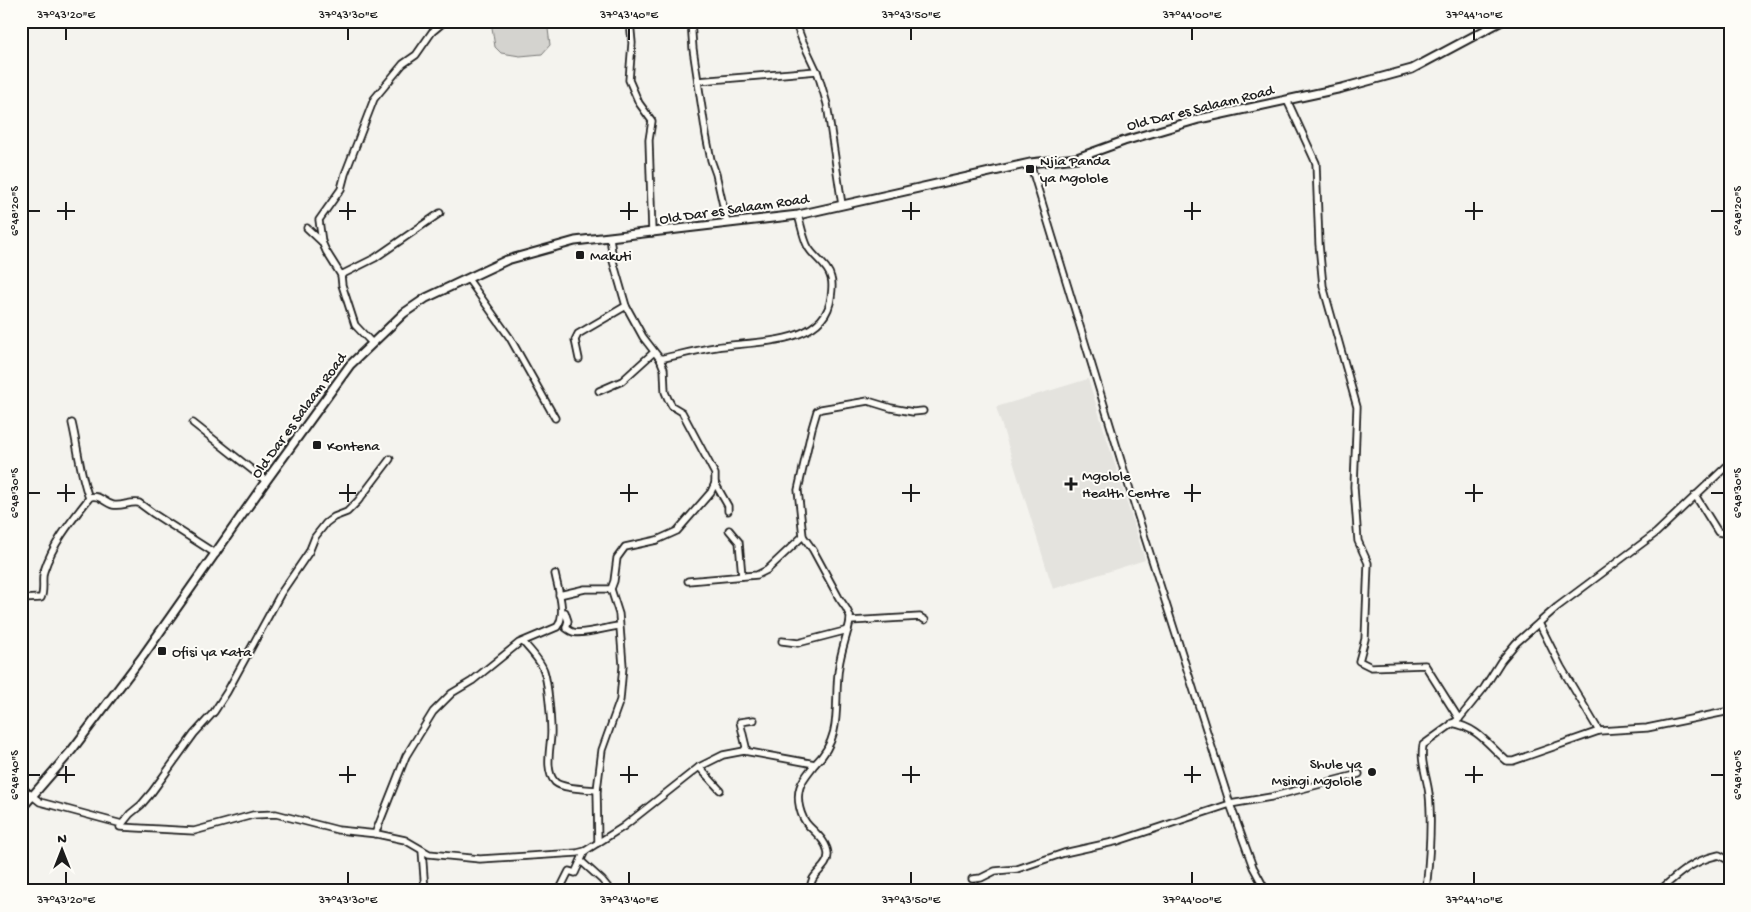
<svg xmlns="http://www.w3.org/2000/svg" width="1751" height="912" viewBox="0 0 1751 912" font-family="'Gochi Hand',sans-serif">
  <rect width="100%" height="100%" fill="#f4f3ee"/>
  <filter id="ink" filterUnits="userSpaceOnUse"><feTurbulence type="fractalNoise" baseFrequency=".02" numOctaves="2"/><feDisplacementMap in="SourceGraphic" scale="10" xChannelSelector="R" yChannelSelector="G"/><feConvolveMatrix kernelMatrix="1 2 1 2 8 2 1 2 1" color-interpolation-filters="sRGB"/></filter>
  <g filter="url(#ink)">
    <path fill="#e4e3de" d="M 1088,379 L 1145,560 L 1053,589 L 996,407 Z"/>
    <path fill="#d4d3cf" stroke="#787876" d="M 491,21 L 547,21 L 550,45 L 542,54 L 520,56 L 501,53 L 495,47 Z"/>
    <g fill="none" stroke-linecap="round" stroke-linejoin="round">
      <defs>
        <g id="minor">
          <path d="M 630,21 L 632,43 L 629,80 L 639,103 L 652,121 L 649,140 L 652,233"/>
          <path d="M 691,21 L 693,49 L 706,135 L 711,160 L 716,174 L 727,223"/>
          <path d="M 795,21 L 802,40 L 818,74 L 827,104 L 842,205"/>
          <path d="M 698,81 L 817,71"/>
          <path d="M 1287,100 L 1316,163 L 1319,244 L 1323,286 L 1357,407 L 1354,487 L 1358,541 L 1368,563 L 1365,639 L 1359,661 L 1371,667 L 1425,665 L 1459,719"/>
          <path d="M 1030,163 L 1138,516 L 1230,804 L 1253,867 L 1266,891"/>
          <path d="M 307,228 L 322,242"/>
          <path d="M 341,275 L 375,258 L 440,213"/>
          <path d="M 468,279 L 510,338 L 555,418"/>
          <path d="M 372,343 L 355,325 L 342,285 L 341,275 L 326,251 L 322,242 L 319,220 L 341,189 L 345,174 L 374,99 L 403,64 L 416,55 L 432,32 L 445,21"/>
          <path d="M 579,359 L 575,340 L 578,334 L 626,306"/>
          <path d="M 660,359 C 678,355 697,350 716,347 C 752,341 826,346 831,297 C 832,290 833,284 831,278 C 828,264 812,257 807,245 C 803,236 801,225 798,215"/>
          <path d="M 599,391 L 622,381 L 654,352"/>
          <path d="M 72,423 C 78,448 80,474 89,498"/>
          <path d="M 193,423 L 266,481"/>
          <path d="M 715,483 L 728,506 L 728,511"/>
          <path d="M 1695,495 L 1718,532 L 1723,533 L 1730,529"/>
          <path d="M 729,530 L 739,542 L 742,576"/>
          <path d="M 688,581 L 757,575 L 767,570 L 803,536"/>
          <path d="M 559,595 L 585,589 L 611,589"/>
          <path d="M 21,599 L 41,598 C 45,590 41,579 44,571 C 53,543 72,520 90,497 C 100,494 104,503 113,505 C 122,507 130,501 139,503 L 154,514 L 216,554"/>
          <path d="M 565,612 L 568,621 L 566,628 C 568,629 570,631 573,632 C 580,635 609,627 619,626"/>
          <path d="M 850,621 L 920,617 L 925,620"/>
          <path d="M 1539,623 L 1561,667 L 1599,731"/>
          <path d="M 782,641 L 798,643 L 848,630"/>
          <path d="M 523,642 C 530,650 541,661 544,671 C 548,683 551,719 551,732 C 551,747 544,770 555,782 C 563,789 586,789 597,790"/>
          <path d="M 1452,723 C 1479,728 1487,744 1507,761 L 1513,761 L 1599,731 L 1647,728 L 1730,711"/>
          <path d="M 744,751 L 746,747 L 740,722 L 754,720"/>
          <path d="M 699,767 L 720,790"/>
          <path d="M 21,787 L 40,802 L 122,824 L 120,827 L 194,831 L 253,815 L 276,814 L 338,830 L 377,834 L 405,840 L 429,854 L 480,859 L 577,853 L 585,851 L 623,827 L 699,767 L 723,755 L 744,751 L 815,764 C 845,735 833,702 839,666 C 841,651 847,636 850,621 L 850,616 L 846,608 L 839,598 L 813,550 L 803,536 L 798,490 L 812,428 L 817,411 L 821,409 L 868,401 L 891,408 L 913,412 L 923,411"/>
          <path d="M 122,824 L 130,814 L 141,805 L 152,792 L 194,734 L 214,712 L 227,692 L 281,593 L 309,552 L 315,537 L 326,523 L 334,517 L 347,512 L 358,501 L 390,459"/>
          <path d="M 375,834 L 406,756 L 433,712 L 452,693 L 472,681 L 519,643 L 557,627 C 567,615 558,589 555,574"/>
          <path d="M 598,843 L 597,790 L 602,750 L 620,700 L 623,666 L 619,614 L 611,589 L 614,581 L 617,558 L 625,547 L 657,540 L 677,531 L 711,492 L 715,483 L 715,474 L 682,412 L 672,406 L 668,399 L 665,392 L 664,369 L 660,359 L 643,337 L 626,306 L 613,261 L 610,237"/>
          <path d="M 422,850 L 425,891"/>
          <path d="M 581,861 L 602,880 L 611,891"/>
          <path d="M 972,879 L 981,878 L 995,871 L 1017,869 L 1064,853 L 1118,841 L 1230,804 L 1271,797 L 1359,774"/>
          <path d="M 559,891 L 569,871 L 575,873 L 585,851"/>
          <path d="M 812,891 C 806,875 828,870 828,855 C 828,843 817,834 809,826 C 800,817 796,799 800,787 C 803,778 810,771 815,764"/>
          <path d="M 1426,891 C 1429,862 1432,822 1429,794 C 1427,777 1420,762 1423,745 L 1459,719 L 1484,688 L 1501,661 L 1516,643 L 1557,607 L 1656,533 L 1730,463"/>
          <path d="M 1659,891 C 1679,873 1692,861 1719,855 L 1730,861"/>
        </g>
        <path id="tertiary" d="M 21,809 L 72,750 L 143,656 L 266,481 L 350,365 L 404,313 L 426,298 L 507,260 L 575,241 L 798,215 L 1030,163 L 1077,158 L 1124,141 L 1199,119 L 1342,88 L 1412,69 L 1502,21"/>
      </defs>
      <use href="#minor" stroke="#1c1c1c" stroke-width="9"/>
      <use href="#tertiary" stroke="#1c1c1c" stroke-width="11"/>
      <use href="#minor" stroke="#fdfcf7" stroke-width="5.5"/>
      <use href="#tertiary" stroke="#fdfcf7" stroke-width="7"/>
    </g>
  </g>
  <path fill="none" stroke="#1c1c1c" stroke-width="2" d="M 66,28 L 66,40M 348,28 L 348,40M 629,28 L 629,40M 911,28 L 911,40M 1192,28 L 1192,40M 1474,28 L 1474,40M 66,202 L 66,220M 348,202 L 348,220M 629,202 L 629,220M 911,202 L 911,220M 1192,202 L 1192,220M 1474,202 L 1474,220M 28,211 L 40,211M 57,211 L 75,211M 339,211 L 356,211M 620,211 L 638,211M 902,211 L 920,211M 1184,211 L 1201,211M 1465,211 L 1483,211M 1711,211 L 1724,211M 66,484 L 66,502M 348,484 L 348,502M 629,484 L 629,502M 911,484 L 911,502M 1192,484 L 1192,502M 1474,484 L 1474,502M 28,493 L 40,493M 57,493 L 75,493M 339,493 L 356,493M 620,493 L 638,493M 902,493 L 920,493M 1184,493 L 1201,493M 1465,493 L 1483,493M 1711,493 L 1724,493M 66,766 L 66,783M 348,766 L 348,783M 629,766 L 629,783M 911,766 L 911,783M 1192,766 L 1192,783M 1474,766 L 1474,783M 28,775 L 40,775M 57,775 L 75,775M 339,775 L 356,775M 620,775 L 638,775M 902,775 L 920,775M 1184,775 L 1201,775M 1465,775 L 1483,775M 1711,775 L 1724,775M 66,872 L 66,884M 348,872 L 348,884M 629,872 L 629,884M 911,872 L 911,884M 1192,872 L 1192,884M 1474,872 L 1474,884"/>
  <g fill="#1c1c1c" stroke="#fdfcf7" stroke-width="2">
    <rect x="1025" y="164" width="10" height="10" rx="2.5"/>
    <rect x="575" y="250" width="10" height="10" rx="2.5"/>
    <rect x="312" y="440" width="10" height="10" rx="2.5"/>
    <path d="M1068.5 476.5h5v5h5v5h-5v5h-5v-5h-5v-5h5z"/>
    <rect x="157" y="646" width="10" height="10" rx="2.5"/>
    <circle cx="1372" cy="772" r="5"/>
  </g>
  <g text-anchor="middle" stroke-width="4" stroke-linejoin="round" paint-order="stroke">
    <g font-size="15" fill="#1c1c1c" stroke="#fdfcf7">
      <text transform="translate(1200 107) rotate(-14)" y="5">Old Dar es Salaam Road</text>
      <text transform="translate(734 208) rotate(-8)" y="5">Old Dar es Salaam Road</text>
      <text transform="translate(298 415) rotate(-54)" y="5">Old Dar es Salaam Road</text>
    </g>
    <g font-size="15" fill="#1c1c1c" stroke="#fdfcf7" text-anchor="start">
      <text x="1040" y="165">Njia Panda<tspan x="1040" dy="17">ya Mgolole</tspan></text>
      <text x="590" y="260">Makuti</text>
      <text x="327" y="450">Kontena</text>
      <text x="1082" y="480">Mgolole<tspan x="1082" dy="17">Health Centre</tspan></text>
      <text x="172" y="656">Ofisi ya Kata</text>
      <text x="1362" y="768" text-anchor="end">Shule ya<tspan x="1362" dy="17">Msingi Mgolole</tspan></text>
    </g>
  </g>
  <rect width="1751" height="912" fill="none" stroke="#fdfcf7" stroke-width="55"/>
  <g transform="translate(62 850)" stroke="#fdfcf7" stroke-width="4" paint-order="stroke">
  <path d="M0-4L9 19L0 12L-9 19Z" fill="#1c1c1c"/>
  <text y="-8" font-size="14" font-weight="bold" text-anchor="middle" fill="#1c1c1c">N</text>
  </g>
  <rect x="28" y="28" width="1696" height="856" fill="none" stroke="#1c1c1c" stroke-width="2"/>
  <g font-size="12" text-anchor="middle" fill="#1c1c1c">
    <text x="66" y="18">37°43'20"E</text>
    <text x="348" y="18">37°43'30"E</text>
    <text x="629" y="18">37°43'40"E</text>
    <text x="911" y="18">37°43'50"E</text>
    <text x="1192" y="18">37°44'00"E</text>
    <text x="1474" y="18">37°44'10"E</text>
    <text transform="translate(14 211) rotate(-90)" y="4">6°48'20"S</text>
    <text transform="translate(1737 211) rotate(-90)" y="4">6°48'20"S</text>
    <text transform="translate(14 493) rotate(-90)" y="4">6°48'30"S</text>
    <text transform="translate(1737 493) rotate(-90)" y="4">6°48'30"S</text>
    <text transform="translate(14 775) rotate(-90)" y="4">6°48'40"S</text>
    <text transform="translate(1737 775) rotate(-90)" y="4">6°48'40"S</text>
    <text x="66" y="903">37°43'20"E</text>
    <text x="348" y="903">37°43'30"E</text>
    <text x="629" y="903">37°43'40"E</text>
    <text x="911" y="903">37°43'50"E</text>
    <text x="1192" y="903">37°44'00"E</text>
    <text x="1474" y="903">37°44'10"E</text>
  </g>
</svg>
